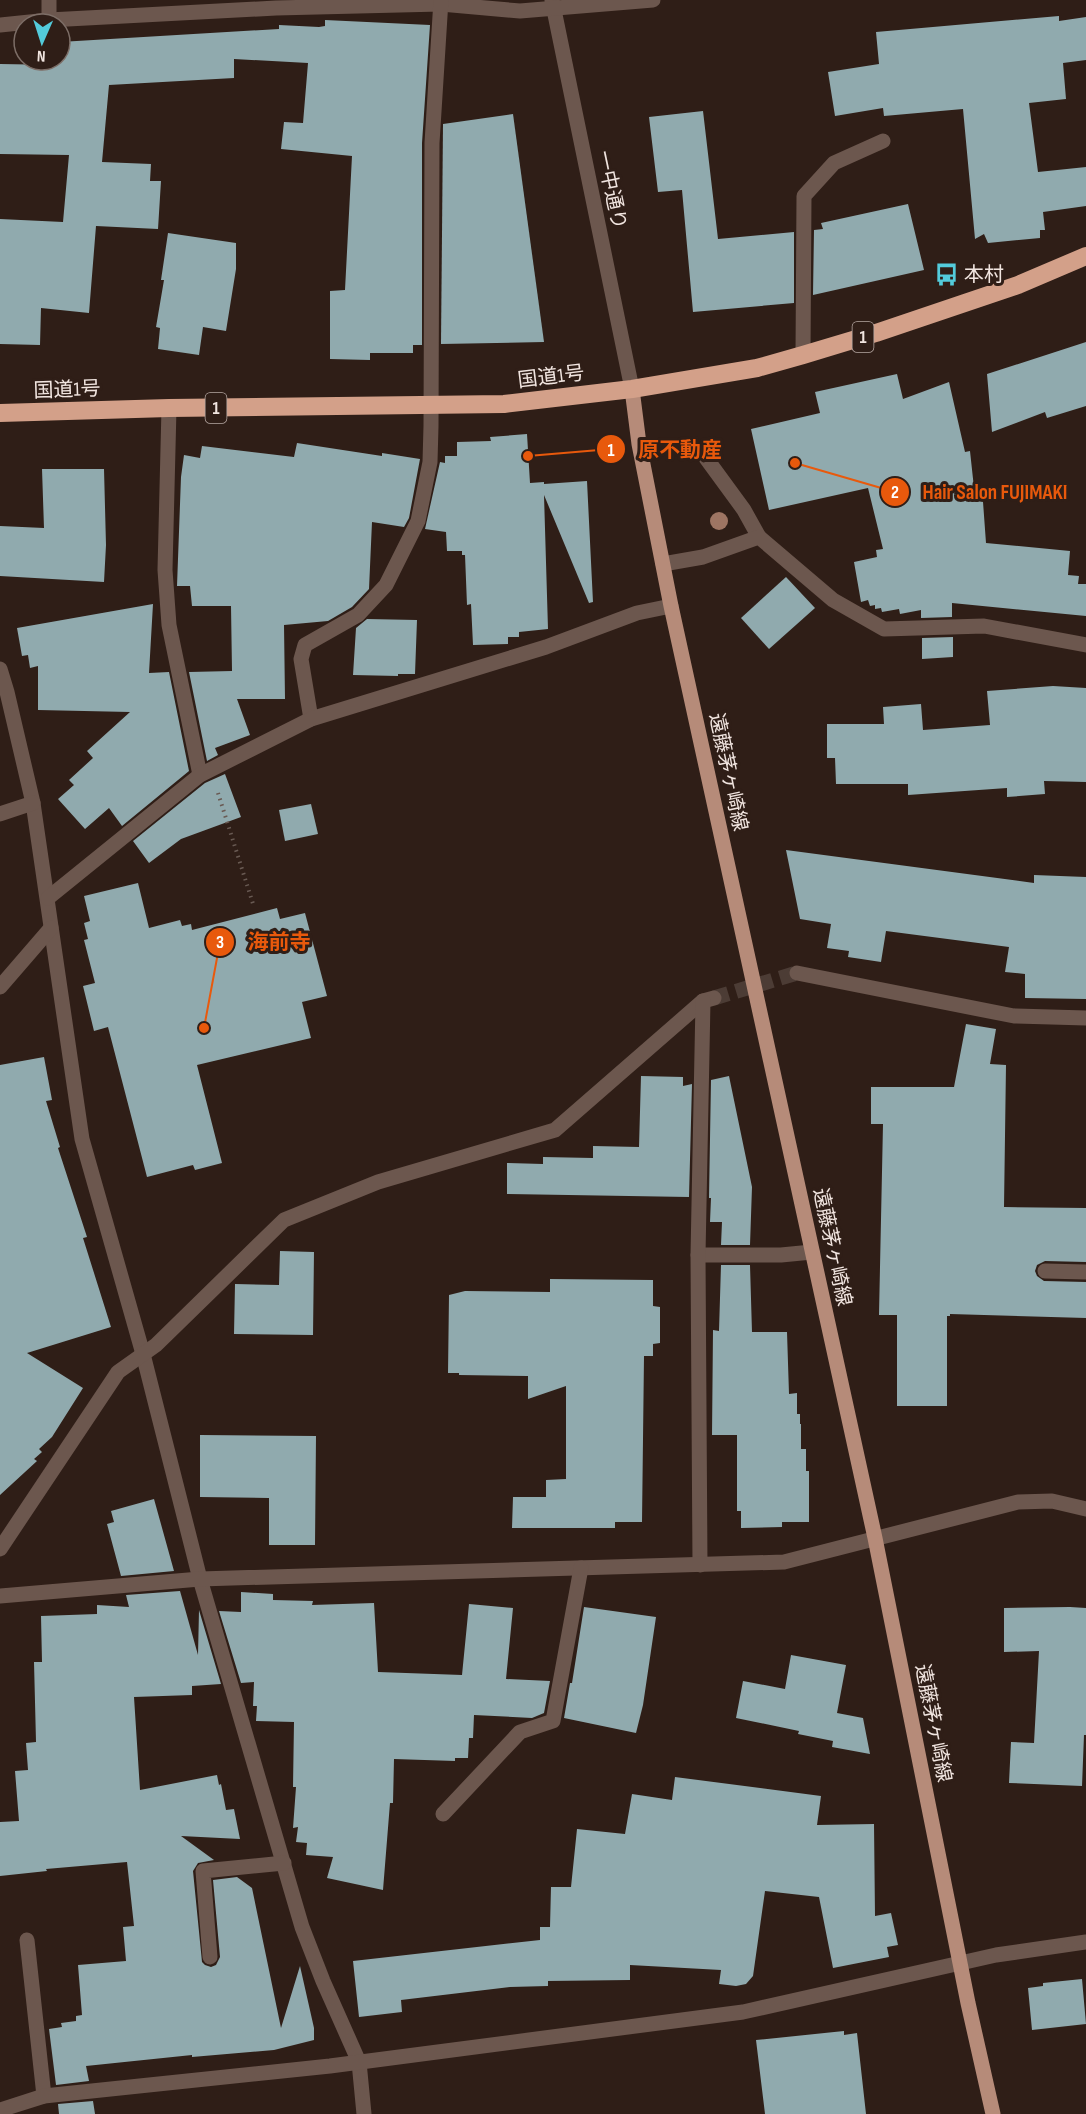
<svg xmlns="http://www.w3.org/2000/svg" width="1086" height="2114" viewBox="0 0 1086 2114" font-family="'Sofia Sans Condensed','Noto Sans JP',sans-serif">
  <rect width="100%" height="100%" fill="#2f1e17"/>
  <g fill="#90aaae">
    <path d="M 1059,16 L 1059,21 L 1086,17 L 1086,60 L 1063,63 L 1066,99 L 1029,103 L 1038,172 L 1086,167 L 1086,206 L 1043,212 L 1045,230 L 1040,230 L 1040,238 L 988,243 L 984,234 L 975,239 L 963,109 L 884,116 L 883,108 L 835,116 L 828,72 L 879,64 L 876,32 Z"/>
    <path d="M 325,20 L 430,25 L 422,143 L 422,345 L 413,345 L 413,353 L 370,353 L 370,360 L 330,359 L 330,291 L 345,290 L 352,156 L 281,149 L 284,122 L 303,123 L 308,63 L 234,59 L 234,78 L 109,85 L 102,162 L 151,164 L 150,181 L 161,181 L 158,229 L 96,226 L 89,313 L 41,308 L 40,345 L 0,344 L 0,219 L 63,222 L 69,155 L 0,154 L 0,64 L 59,65 L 60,42 L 279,29 L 279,25 L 319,27 L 325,26 Z"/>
    <path d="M 703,111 L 718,239 L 794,232 L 794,303 L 693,312 L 682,190 L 658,192 L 649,117 Z"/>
    <path d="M 513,114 L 544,342 L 441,344 L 443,124 Z"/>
    <path d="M 908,204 L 924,270 L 813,295 L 814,230 L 823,229 L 821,223 Z"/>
    <path d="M 168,233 L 236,243 L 236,269 L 226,331 L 203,327 L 199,355 L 158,349 L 160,328 L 156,327 L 164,280 L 161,280 Z"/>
    <path d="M 1086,342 L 1086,406 L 1047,418 L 1045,412 L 992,432 L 987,374 Z"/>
    <path d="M 897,374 L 903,399 L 949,382 L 965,452 L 970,451 L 974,488 L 982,488 L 986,543 L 1070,551 L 1068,575 L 1079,576 L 1078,584 L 1086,584 L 1086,616 L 952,603 L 952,617 L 921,618 L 921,610 L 900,614 L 899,609 L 882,612 L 881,608 L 875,609 L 875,605 L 870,606 L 868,600 L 861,602 L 854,562 L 877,557 L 876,550 L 883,549 L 868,488 L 769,510 L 751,429 L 820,413 L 815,392 Z"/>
    <path d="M 527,434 L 530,483 L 544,482 L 544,484 L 587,481 L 593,602 L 589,603 L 544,495 L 548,629 L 519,632 L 519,637 L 508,637 L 508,644 L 473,645 L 471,604 L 467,605 L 465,555 L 462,555 L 462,551 L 447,551 L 446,532 L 425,529 L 440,462 L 445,463 L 445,456 L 457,456 L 457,442 L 491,441 L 490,437 Z"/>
    <path d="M 297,443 L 382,456 L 382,453 L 420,459 L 409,518 L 404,527 L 372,522 L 369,589 L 352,607 L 328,621 L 284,625 L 285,699 L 237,699 L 250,735 L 215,748 L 218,755 L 207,761 L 189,672 L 232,671 L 231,606 L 192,606 L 190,586 L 177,586 L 181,477 L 184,455 L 200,458 L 202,446 L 294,457 Z"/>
    <path d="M 42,469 L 104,469 L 106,545 L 104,582 L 0,576 L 0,526 L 44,528 Z"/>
    <path d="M 786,577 L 815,608 L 769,649 L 741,618 Z"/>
    <path d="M 153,604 L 149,673 L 169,672 L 189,771 L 122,826 L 109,808 L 85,829 L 58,799 L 74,785 L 69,780 L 93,758 L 87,751 L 130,712 L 38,710 L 38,666 L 30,668 L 28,655 L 22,656 L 17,628 Z"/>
    <path d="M 367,619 L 417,620 L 415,674 L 398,674 L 398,676 L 353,675 L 356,628 Z"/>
    <path d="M 953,637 L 953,657 L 922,659 L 922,638 Z"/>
    <path d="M 1053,686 L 1086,688 L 1086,782 L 1044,781 L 1045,794 L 1007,797 L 1007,788 L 908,795 L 908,784 L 836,784 L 835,758 L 827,758 L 827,724 L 884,724 L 883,707 L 921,704 L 923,730 L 990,725 L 987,691 Z"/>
    <path d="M 225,774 L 241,817 L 181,839 L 149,863 L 133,841 L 205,783 Z"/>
    <path d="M 311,804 L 318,834 L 285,841 L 279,810 Z"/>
    <path d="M 786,850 L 1034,883 L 1034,875 L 1086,877 L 1086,999 L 1025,998 L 1025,974 L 1005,972 L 1009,947 L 886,931 L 881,962 L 848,957 L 849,951 L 827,948 L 831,924 L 800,919 Z"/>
    <path d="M 138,883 L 149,928 L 180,920 L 182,926 L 191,924 L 192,930 L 277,908 L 280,919 L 305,913 L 327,996 L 302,1002 L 311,1038 L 197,1065 L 222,1163 L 195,1170 L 193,1165 L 147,1177 L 108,1027 L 94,1031 L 83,986 L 95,983 L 84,940 L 88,939 L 84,923 L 90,921 L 84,896 Z"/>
    <path d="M 966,1024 L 996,1029 L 990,1064 L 1006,1065 L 1004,1207 L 1086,1208 L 1086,1262 L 1045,1261 L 1037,1265 L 1035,1271 L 1037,1276 L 1044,1281 L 1086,1282 L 1086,1318 L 950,1314 L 950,1316 L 947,1316 L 947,1406 L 897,1406 L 897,1315 L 879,1315 L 883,1124 L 871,1124 L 871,1087 L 954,1087 Z"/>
    <path d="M 44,1057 L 52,1100 L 46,1101 L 60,1147 L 58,1148 L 87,1237 L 83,1238 L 111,1327 L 27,1353 L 83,1388 L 52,1437 L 39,1449 L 42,1452 L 34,1459 L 37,1461 L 0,1495 L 0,1065 Z"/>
    <path d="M 641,1076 L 683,1077 L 683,1086 L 692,1084 L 689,1197 L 507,1194 L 507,1163 L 543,1164 L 543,1157 L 593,1158 L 593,1146 L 639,1147 Z"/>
    <path d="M 729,1076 L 752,1187 L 750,1245 L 721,1245 L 722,1222 L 710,1222 L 711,1198 L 709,1198 L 711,1080 Z"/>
    <path d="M 280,1251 L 314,1252 L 313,1335 L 234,1334 L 235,1284 L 279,1285 Z"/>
    <path d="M 721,1265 L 750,1265 L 752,1332 L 787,1332 L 789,1394 L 797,1393 L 797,1414 L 800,1414 L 800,1424 L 801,1424 L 801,1449 L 806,1449 L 806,1471 L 809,1471 L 809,1522 L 782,1522 L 782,1527 L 741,1528 L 741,1511 L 737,1511 L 737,1435 L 712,1435 L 713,1330 L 719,1331 Z"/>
    <path d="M 550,1279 L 653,1280 L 653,1306 L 660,1307 L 660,1343 L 653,1344 L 653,1356 L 644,1356 L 642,1522 L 615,1522 L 615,1528 L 512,1528 L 513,1497 L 546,1497 L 546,1480 L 566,1479 L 566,1386 L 528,1399 L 528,1376 L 459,1375 L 459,1373 L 448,1373 L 449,1295 L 465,1291 L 550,1292 Z"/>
    <path d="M 200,1435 L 316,1436 L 315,1545 L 269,1545 L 269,1498 L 200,1497 Z"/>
    <path d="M 154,1499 L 174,1571 L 121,1576 L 107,1524 L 114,1522 L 111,1511 Z"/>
    <path d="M 180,1591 L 198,1655 L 199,1610 L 221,1684 L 192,1686 L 192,1695 L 134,1697 L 140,1790 L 217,1775 L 219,1785 L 221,1784 L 226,1810 L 234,1809 L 240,1839 L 181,1836 L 214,1860 L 198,1863 L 193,1871 L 202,1962 L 205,1965 L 211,1967 L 216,1965 L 220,1957 L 213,1880 L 237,1877 L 252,1888 L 281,2028 L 300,1966 L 314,2028 L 314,2040 L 274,2050 L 192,2057 L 192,2055 L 86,2066 L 89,2081 L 56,2085 L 49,2029 L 62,2027 L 61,2023 L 76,2021 L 76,2016 L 82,2015 L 78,1965 L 126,1961 L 123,1927 L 134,1926 L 127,1862 L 46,1869 L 47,1871 L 0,1876 L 0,1822 L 19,1821 L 15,1771 L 28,1770 L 26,1743 L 36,1742 L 34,1662 L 42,1662 L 41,1616 L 97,1614 L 97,1605 L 129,1607 L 126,1595 Z"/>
    <path d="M 241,1592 L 273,1594 L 273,1600 L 313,1601 L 312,1605 L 374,1603 L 378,1672 L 462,1675 L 469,1604 L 513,1608 L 506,1679 L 550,1681 L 544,1713 L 532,1718 L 474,1715 L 473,1738 L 469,1738 L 468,1758 L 455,1758 L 455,1761 L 394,1759 L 393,1803 L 390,1803 L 383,1890 L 327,1878 L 333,1857 L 306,1855 L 307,1843 L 296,1842 L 298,1827 L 293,1828 L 296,1787 L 293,1787 L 294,1722 L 256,1721 L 257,1706 L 253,1706 L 254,1682 L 241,1683 L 219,1611 L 241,1612 Z"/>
    <path d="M 584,1607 L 656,1617 L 643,1705 L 636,1733 L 564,1718 L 570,1683 L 572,1683 Z"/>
    <path d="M 1070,1607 L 1086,1608 L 1086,1735 L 1084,1735 L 1082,1786 L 1009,1783 L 1011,1742 L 1034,1743 L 1039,1651 L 1004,1652 L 1004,1608 Z"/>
    <path d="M 791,1655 L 846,1665 L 837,1713 L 863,1718 L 870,1754 L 832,1747 L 833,1741 L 798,1734 L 799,1731 L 736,1718 L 743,1681 L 785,1689 Z"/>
    <path d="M 675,1777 L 821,1796 L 817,1825 L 874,1824 L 875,1916 L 891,1913 L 898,1945 L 887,1947 L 889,1957 L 833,1968 L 819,1897 L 765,1891 L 753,1976 L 746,1984 L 736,1986 L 719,1984 L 721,1970 L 630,1965 L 630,1980 L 548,1981 L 548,1986 L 510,1987 L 401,2000 L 402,2012 L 359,2017 L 353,1961 L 540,1940 L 540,1927 L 550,1927 L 551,1887 L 571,1887 L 577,1829 L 625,1834 L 632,1794 L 672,1800 Z"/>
    <path d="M 1082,1979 L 1086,2024 L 1032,2030 L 1028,1988 L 1043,1986 L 1043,1983 Z"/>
    <path d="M 844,2031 L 844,2035 L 857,2033 L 866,2114 L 765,2114 L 756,2040 Z"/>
    <path d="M 93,2101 L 95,2114 L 59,2114 L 58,2104 Z"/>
  </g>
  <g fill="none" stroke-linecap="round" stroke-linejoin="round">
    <path stroke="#4c3c35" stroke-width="15" stroke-dasharray="15 8" stroke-linecap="butt" d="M 714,998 L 797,973"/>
    <path stroke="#695a53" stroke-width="4" stroke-dasharray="1.5 4.5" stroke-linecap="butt" d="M 218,793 L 254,907"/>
    <g stroke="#6c574e" stroke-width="15">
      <path d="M 49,0 L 49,20"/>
      <path d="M 552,0 L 632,389"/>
      <path d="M 0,25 L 49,20 L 276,8 L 441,4 L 520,11 L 653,0"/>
      <path d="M 803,355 L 804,196 L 834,163 L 883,141"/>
      <path d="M 169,408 L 165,570 L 169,625 L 200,775"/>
      <path d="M 706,458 L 744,510 L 759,537"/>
      <path d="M 663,564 L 703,557 L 759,537 L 833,600 L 884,629 L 984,626 L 1086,645"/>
      <path d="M 0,669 L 7,692 L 33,803 L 82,1139 L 143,1354 L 200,1579 L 302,1927 L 323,1981 L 359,2062 L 364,2114"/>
      <path d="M 311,719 L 301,659 L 305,645 L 358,615 L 386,585 L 418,521 L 430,462 L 431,426 L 432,143 L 441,0"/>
      <path d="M 0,814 L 33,803"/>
      <path d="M 48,898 L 200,775 L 311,719 L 546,647 L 637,613 L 671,606"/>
      <path d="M 797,973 L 1014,1016 L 1086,1018"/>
      <path d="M 0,987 L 51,928"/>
      <path d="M 698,1255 L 781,1255 L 812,1252"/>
      <path d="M 1045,1271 L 1086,1272"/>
      <path d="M 0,1549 L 118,1372 L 156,1345 L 284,1220 L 378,1182 L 555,1130 L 703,1001 L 714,998"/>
      <path d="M 700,1565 L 698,1255 L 703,1001"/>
      <path d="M 0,1596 L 200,1579 L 784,1562 L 1018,1502 L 1052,1501 L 1086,1509"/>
      <path d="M 443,1814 L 520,1732 L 553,1721 L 581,1568"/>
      <path d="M 27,1940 L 44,2096"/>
      <path d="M 210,1957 L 203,1871 L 284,1863"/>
      <path d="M 0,2110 L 44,2096 L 330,2066 L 743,2012 L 996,1955 L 1086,1942"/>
    </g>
    <path stroke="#b68b79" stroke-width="15" d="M 632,389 L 639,444 L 671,606 L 875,1538 L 968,2003 L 993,2114"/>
    <path stroke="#d3a089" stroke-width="18" d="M 0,413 L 169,408 L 504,404 L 632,389 L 757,368 L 803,355 L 876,333 L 1018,285 L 1086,256"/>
  </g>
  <circle fill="#9e7563" cx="719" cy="521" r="9"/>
  <defs>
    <symbol id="bus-bare" viewBox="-9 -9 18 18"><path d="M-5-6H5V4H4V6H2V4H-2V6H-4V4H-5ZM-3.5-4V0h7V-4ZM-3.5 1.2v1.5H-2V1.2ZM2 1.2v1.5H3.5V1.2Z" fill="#53cbdb" stroke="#2f1e17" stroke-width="2.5" paint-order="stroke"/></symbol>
  </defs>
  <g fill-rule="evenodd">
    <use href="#bus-bare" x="930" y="258" width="33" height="33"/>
  </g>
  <g text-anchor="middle" stroke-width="6" stroke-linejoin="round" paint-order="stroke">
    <g fill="#2f1e17" stroke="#b7a9a4" stroke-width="1.5">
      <rect x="852.5" y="322" width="21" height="30" rx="4.5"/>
      <rect x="205.5" y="393" width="21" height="30" rx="4.5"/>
    </g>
    <g font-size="18" font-weight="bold" fill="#f1e5e0">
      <text x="863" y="343">1</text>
      <text x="216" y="414">1</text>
    </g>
    <g font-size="20" fill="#f1e5e0" stroke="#2f1e17">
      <text transform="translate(612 190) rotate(78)" y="7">一中通り</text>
      <text transform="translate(551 376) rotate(-7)" y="7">国道1号</text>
      <text transform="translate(67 389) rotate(-2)" y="7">国道1号</text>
      <text transform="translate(729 772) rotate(78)" y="7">遠藤茅ヶ崎線</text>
      <text transform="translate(833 1247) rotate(78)" y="7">遠藤茅ヶ崎線</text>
      <text transform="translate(934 1723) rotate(79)" y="7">遠藤茅ヶ崎線</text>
    </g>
    <g font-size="20" fill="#f1e5e0" stroke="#2f1e17" text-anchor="start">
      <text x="964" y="281">本村</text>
    </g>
  </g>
  <path fill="none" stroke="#e8590c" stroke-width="2" d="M528 456L611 449M795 463L895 492M204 1028L220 942"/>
  <g fill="#e8590c" stroke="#2f1e17" stroke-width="2">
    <circle cx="528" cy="456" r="6"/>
    <circle cx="795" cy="463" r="6"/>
    <circle cx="204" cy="1028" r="6"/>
    <circle cx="611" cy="449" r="15"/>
    <circle cx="895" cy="492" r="15"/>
    <circle cx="220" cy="942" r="15"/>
  </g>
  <g font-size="18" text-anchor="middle" font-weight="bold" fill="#fff">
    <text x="611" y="456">1</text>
    <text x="895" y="498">2</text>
    <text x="220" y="948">3</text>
  </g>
  <g font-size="21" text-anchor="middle" font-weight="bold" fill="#e8590c" stroke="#2f1e17" stroke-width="6" stroke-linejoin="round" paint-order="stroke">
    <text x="680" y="457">原不動産</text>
    <text x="995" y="499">Hair Salon FUJIMAKI</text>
    <text x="279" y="949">海前寺</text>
  </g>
  <g transform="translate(42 42) rotate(183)"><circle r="28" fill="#2f1e17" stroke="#7d6e67" stroke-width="1.5"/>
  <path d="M0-4.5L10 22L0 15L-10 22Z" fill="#53cbdb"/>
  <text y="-9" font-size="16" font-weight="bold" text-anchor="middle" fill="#f1e5e0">N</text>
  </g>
</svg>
